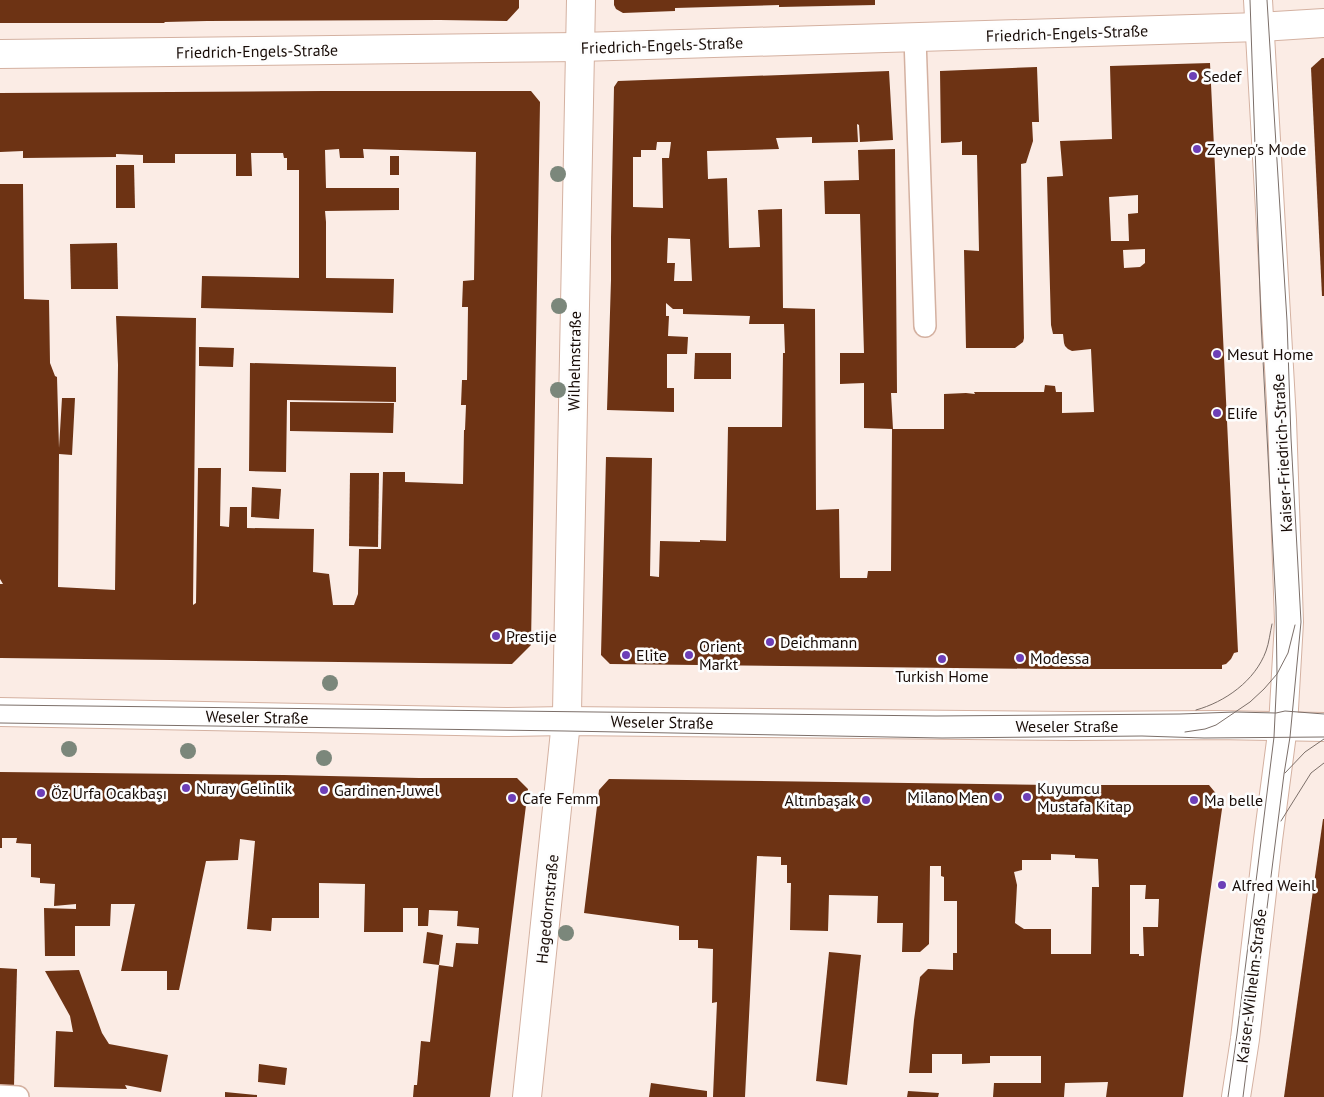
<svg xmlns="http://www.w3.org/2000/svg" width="1324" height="1097" viewBox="0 0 1324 1097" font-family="'PT Sans',sans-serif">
  <rect width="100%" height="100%" fill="#fbece5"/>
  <g fill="#6d3314" fill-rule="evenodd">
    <path d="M 0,0 L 519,0 L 519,8 L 507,21 L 440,20 L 207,21 L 165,22 L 164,23 L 0,23 Z"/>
    <path d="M 614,0 L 875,0 L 875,5 L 779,7 L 779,5 L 675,8 L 675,11 L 623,13 L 616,9 L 614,5 Z"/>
    <path d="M 1322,58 L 1324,58 L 1324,296 L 1322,296 L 1311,68 Z"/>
    <path d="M 1210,63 L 1238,652 L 1234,653 L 1231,659 L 1226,664 L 1222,665 L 1222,669 L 1049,669 L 610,664 L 601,655 L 606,457 L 652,458 L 650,576 L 659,577 L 660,541 L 700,542 L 700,540 L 726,541 L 728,427 L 782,427 L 783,353 L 785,353 L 784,324 L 749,324 L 750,316 L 683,314 L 683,309 L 673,309 L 666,303 L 666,316 L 669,316 L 668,336 L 688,337 L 687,354 L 667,354 L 667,388 L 674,388 L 674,412 L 607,410 L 611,280 L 611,237 L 614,87 L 618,81 L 889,71 L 893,140 L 860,142 L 859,125 L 857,124 L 858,142 L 812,143 L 812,137 L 776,138 L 779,149 L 707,151 L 708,179 L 727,178 L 729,248 L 760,247 L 758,210 L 782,209 L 783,308 L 815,309 L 816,510 L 839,509 L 840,578 L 867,578 L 868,571 L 891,571 L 892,429 L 864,428 L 864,383 L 840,384 L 840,353 L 864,353 L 860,214 L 825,214 L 824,181 L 859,180 L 858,150 L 895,149 L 897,393 L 891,393 L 893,429 L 944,429 L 944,394 L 966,393 L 975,394 L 974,392 L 1044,392 L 1045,385 L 1055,386 L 1056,392 L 1062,392 L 1062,413 L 1094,412 L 1091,349 L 1072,351 L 1068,349 L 1065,346 L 1064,343 L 1063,334 L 1053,334 L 1051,325 L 1047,177 L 1063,176 L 1060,141 L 1112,139 L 1110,66 ZM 657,142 L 671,142 L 669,158 L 662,158 L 663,208 L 633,207 L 633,157 L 641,157 L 641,150 L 656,150 ZM 1138,195 L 1138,213 L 1128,214 L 1129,241 L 1111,241 L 1109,197 ZM 668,238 L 690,239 L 692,281 L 674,281 L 675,263 L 667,263 ZM 1145,249 L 1145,263 L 1140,267 L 1124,268 L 1123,250 Z"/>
    <path d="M 1037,67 L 1039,122 L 1032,122 L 1033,141 L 1026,163 L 1021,164 L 1024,338 L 1023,342 L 1015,348 L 966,348 L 964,250 L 979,251 L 977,155 L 962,155 L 962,141 L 960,142 L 941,143 L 940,71 Z"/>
    <path d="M 325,91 L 531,91 L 540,102 L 531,645 L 512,664 L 0,658 L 0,584 L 3,584 L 0,579 L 0,184 L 23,184 L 24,299 L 49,300 L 50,363 L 55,376 L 57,377 L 59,448 L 62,398 L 75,398 L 72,455 L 59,454 L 58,587 L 115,590 L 118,365 L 116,316 L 196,318 L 193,605 L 196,603 L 198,468 L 221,468 L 220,526 L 229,527 L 230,507 L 247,507 L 247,528 L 314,529 L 313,572 L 329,574 L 333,605 L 354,605 L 358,594 L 359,549 L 381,549 L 383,472 L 405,472 L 405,482 L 463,484 L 464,430 L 465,430 L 466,405 L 461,405 L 462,380 L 467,380 L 468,307 L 462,307 L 463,281 L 474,280 L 476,152 L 363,149 L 364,158 L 340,158 L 339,149 L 325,150 L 326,188 L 399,188 L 399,210 L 325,211 L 326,222 L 326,278 L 394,279 L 393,313 L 201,308 L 202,276 L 299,278 L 299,170 L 287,170 L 287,158 L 284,158 L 283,153 L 251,153 L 252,176 L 236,176 L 236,154 L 175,154 L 175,163 L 143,163 L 143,155 L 116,154 L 116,157 L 23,158 L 23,151 L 0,152 L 0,93 Z"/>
    <rect x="390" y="156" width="9" height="19"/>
    <path d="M 116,165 L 134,165 L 135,208 L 116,208 Z"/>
    <path d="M 117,243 L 118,289 L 71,289 L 70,244 Z"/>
    <path d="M 199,347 L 234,348 L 233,367 L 199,366 Z"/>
    <path d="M 695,353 L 731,353 L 731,379 L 694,379 Z"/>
    <path d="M 250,363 L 396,367 L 396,402 L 287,400 L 286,472 L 249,471 Z"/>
    <path d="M 290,402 L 394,403 L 393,433 L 290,431 Z"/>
    <path d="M 350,473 L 379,473 L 378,547 L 349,546 Z"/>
    <path d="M 252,487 L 281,489 L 279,519 L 251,517 Z"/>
    <path d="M 0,772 L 284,775 L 419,778 L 517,778 L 528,789 L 490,1097 L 413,1097 L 414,1085 L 417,1085 L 421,1041 L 430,1042 L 439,965 L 453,967 L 456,943 L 478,944 L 479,928 L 457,926 L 458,911 L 429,910 L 428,926 L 418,926 L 418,908 L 403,908 L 403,932 L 364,932 L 365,884 L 319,883 L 319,918 L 272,918 L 271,931 L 247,929 L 255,841 L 240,839 L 238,860 L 206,861 L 179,990 L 167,990 L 167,971 L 121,971 L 135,904 L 111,904 L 110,926 L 75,926 L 75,956 L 45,956 L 44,908 L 76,909 L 76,904 L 54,906 L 55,884 L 40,883 L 40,878 L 31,877 L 31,844 L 16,843 L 17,838 L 2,838 L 2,848 L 0,848 Z"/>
    <path d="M 609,779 L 1052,785 L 1209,785 L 1223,802 L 1201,957 L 1183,1097 L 1106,1097 L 1108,1082 L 1065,1083 L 1064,1097 L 993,1097 L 994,1083 L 1041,1083 L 1041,1056 L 990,1056 L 990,1063 L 962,1064 L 962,1054 L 932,1054 L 932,1073 L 909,1073 L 914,1020 L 920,977 L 928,969 L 953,970 L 953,953 L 957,953 L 957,901 L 944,901 L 944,877 L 941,876 L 941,866 L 930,866 L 929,944 L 920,952 L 902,952 L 903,923 L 877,923 L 878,896 L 829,895 L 828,931 L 790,930 L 791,883 L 787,883 L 787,865 L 781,865 L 781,857 L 757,856 L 745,1097 L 713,1097 L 717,1002 L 712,1003 L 713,949 L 698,948 L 698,940 L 679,940 L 679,926 L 584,913 L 599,790 ZM 1051,854 L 1075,855 L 1075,858 L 1098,859 L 1099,887 L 1092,887 L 1091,954 L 1051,954 L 1051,929 L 1024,929 L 1015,923 L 1017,885 L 1014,872 L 1022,870 L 1022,860 L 1051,860 ZM 1130,885 L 1146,885 L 1145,899 L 1159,899 L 1158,927 L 1143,927 L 1144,956 L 1139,956 L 1139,954 L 1130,954 Z"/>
    <path d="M 1323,819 L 1324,819 L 1324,1097 L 1284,1097 Z"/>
    <path d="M 427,932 L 443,935 L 439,965 L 423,963 Z"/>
    <path d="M 829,952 L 861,955 L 847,1085 L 816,1081 Z"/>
    <path d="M 0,968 L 17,969 L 14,1086 L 0,1086 Z"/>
    <path d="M 79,970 L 102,1033 L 109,1044 L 168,1055 L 161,1092 L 125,1085 L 127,1089 L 54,1087 L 56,1031 L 73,1032 L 70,1016 L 45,971 Z"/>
    <path d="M 259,1064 L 287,1068 L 285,1085 L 258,1082 Z"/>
    <path d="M 651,1083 L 707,1091 L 707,1097 L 649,1097 Z"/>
    <path d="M 908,1091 L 939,1093 L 938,1097 L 907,1097 Z"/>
    <path d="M 225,1092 L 257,1095 L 257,1097 L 225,1097 Z"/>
  </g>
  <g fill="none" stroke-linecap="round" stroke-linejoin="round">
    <defs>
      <g id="service">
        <path d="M 915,38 L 925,326"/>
        <path d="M 0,1096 L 18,1097"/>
      </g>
      <g id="pedestrian">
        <path d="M 1260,27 L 1324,23"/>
        <path d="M 1236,1097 L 1245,1039 L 1268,840 L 1283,726 L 1289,622 L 1282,420 L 1258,0"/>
      </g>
      <g id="minor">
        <path d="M 0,54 L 580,47 L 1260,27"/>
        <path d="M 527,1097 L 567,712 L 581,0"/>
      </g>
      <path id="secondary" d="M 0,712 L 506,722 L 566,721 L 1072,726 L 1216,725 L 1324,727"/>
    </defs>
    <use href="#service" stroke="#d4b1a1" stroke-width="24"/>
    <use href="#pedestrian" stroke="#d4b1a1" stroke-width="30"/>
    <use href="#minor" stroke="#d4b1a1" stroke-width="30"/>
    <use href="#secondary" stroke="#d4b1a1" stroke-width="30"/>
    <use href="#service" stroke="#fff" stroke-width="21"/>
    <use href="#pedestrian" stroke="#fff" stroke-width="28"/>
    <use href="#minor" stroke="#fff" stroke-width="28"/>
    <use href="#secondary" stroke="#fff" stroke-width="28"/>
    <g stroke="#7c6f69" stroke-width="1">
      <path d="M 0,705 L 936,716 L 1180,714 L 1235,712 L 1276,713 L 1285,711 L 1324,714"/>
      <path d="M 1196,710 C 1225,702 1255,681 1266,651 C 1269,643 1270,633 1272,624"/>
      <path d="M 0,723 L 565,731 L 942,738 L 1142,736 L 1204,738 L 1324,737"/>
      <path d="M 1185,732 L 1205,729 L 1216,725 L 1250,702 L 1264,689 L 1277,674 L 1288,653 L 1295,625"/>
      <path d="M 1285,773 L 1305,752 L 1324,739"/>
      <path d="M 1281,821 L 1311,773 L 1324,763"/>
      <path d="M 1228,1097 L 1237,1034 L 1274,737 L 1277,674 L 1276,607 L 1261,322 L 1250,0"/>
      <path d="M 1243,1097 L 1284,774 L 1290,737 L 1301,622 L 1291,438 L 1287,321 L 1267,0"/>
    </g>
  </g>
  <g fill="#7b877b">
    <circle cx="558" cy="174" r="8"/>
    <circle cx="559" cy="306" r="8"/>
    <circle cx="558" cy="390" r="8"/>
    <circle cx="330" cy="683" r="8"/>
    <circle cx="69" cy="749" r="8"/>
    <circle cx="188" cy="751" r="8"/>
    <circle cx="324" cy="758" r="8"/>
    <circle cx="566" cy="933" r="8"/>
  </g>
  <g fill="#6d3fb7" stroke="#fdfdfd" stroke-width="2">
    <circle cx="1193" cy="76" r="5"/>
    <circle cx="1197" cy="149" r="5"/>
    <circle cx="1217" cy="354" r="5"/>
    <circle cx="1217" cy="413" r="5"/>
    <circle cx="496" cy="636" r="5"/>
    <circle cx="770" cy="642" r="5"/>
    <circle cx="626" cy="655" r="5"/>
    <circle cx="689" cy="655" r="5"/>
    <circle cx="1020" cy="658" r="5"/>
    <circle cx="942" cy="659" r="5"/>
    <circle cx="186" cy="788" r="5"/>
    <circle cx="324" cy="790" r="5"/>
    <circle cx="41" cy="793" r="5"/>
    <circle cx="998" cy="797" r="5"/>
    <circle cx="1027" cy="797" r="5"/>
    <circle cx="512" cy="798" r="5"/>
    <circle cx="866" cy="800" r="5"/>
    <circle cx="1194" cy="800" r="5"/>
    <circle cx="1222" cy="885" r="5"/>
  </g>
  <g text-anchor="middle" stroke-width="5" stroke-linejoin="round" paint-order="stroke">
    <g font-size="16" fill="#170b06" stroke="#fdfdfd">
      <text transform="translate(1067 33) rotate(-2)" y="6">Friedrich-Engels-Straße</text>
      <text transform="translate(662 45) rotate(-2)" y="6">Friedrich-Engels-Straße</text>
      <text transform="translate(257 51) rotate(-1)" y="6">Friedrich-Engels-Straße</text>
      <text transform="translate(574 361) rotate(-89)" y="6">Wilhelmstraße</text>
      <text transform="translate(1282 453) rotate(-93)" y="6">Kaiser-Friedrich-Straße</text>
      <text transform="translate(257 717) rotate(1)" y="6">Weseler Straße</text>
      <text transform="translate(662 722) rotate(1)" y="6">Weseler Straße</text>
      <text x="1067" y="732">Weseler Straße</text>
      <text transform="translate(547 909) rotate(-84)" y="6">Hagedornstraße</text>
      <text transform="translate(1251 986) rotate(-83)" y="6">Kaiser-Wilhelm-Straße</text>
    </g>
    <g font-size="16" fill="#170b06" stroke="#fdfdfd" text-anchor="start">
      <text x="1203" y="82">Sedef</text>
      <text x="1207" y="155">Zeynep's Mode</text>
      <text x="1227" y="360">Mesut Home</text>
      <text x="1227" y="419">Elife</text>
      <text x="506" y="642">Prestije</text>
      <text x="780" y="648">Deichmann</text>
      <text x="699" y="652">Orient<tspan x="699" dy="18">Markt</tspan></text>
      <text x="636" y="661">Elite</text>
      <text x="1030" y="664">Modessa</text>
      <text x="942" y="682" text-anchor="middle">Turkish Home</text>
      <text x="196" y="794">Nuray Gelinlik</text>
      <text x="1037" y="794">Kuyumcu<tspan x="1037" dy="18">Mustafa Kitap</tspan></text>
      <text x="334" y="796">Gardinen-Juwel</text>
      <text x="51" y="799">Öz Urfa Ocakbaşı</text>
      <text x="988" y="803" text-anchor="end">Milano Men</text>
      <text x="522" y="804">Cafe Femm</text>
      <text x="856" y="806" text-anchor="end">Altınbaşak</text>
      <text x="1204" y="806">Ma belle</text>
      <text x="1232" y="891">Alfred Weihl</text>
    </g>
  </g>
</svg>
